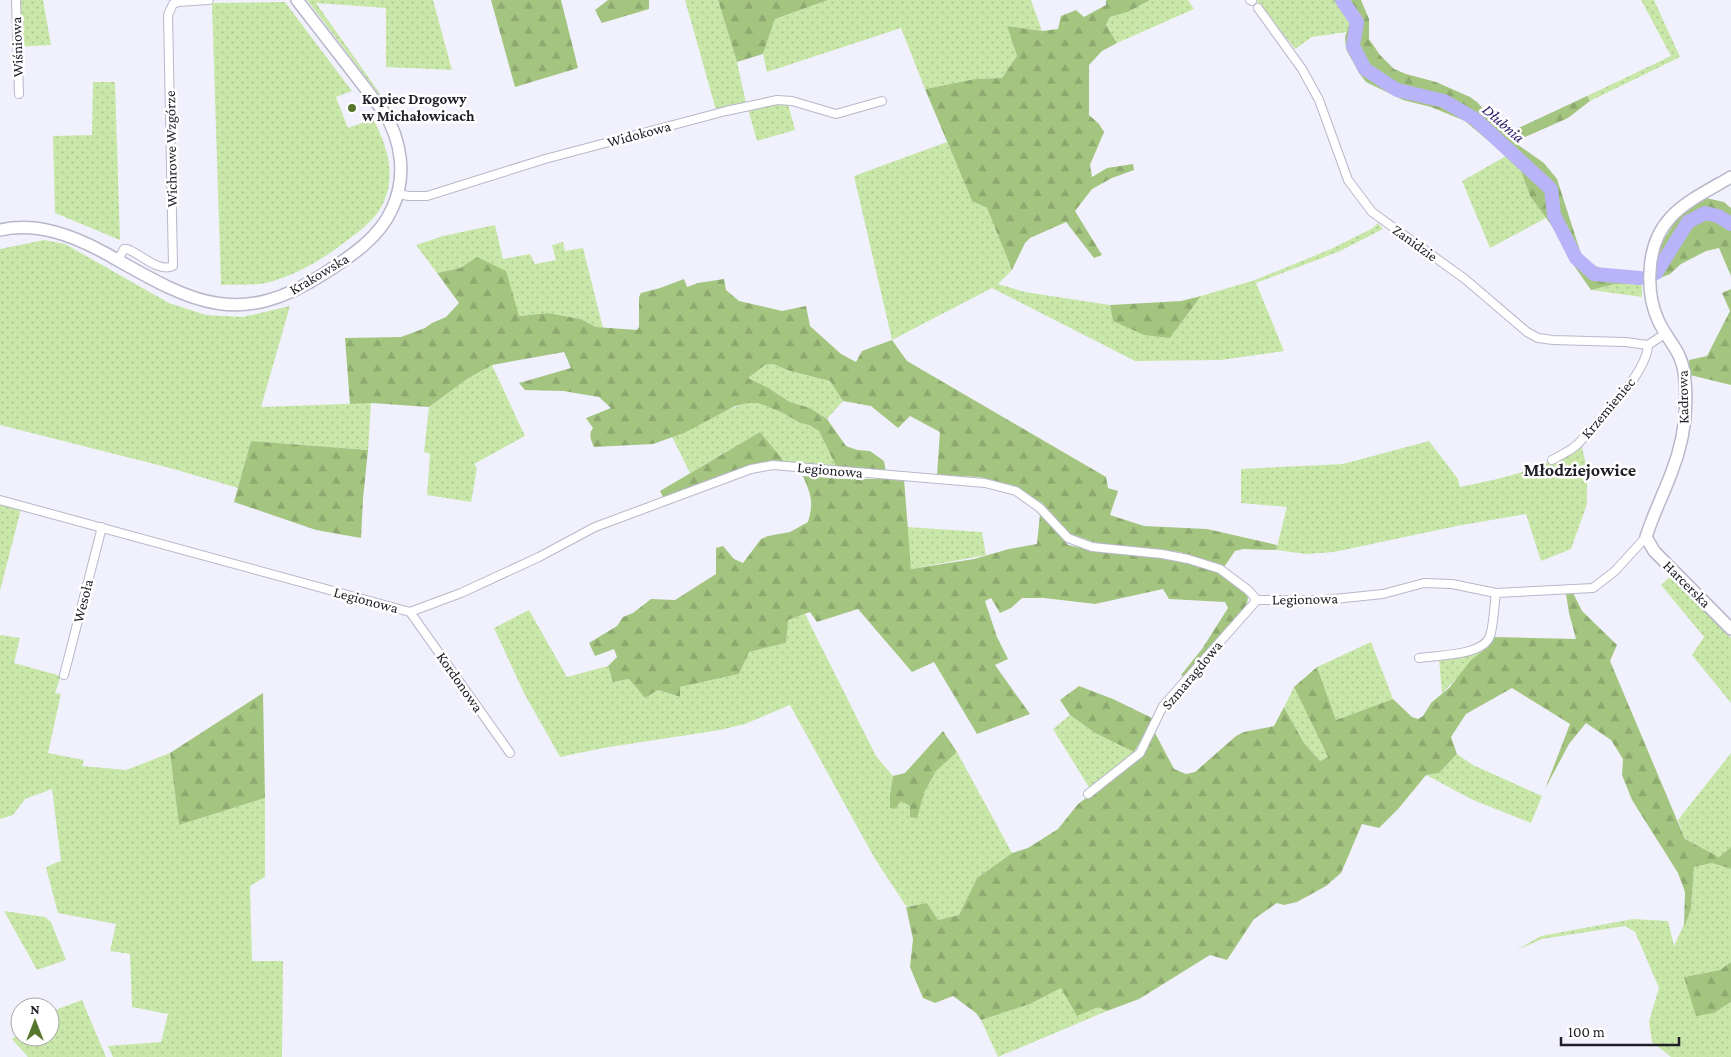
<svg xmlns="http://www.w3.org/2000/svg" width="1731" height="1057" viewBox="0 0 1731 1057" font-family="'Crimson Pro',serif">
  <defs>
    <pattern id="grass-dots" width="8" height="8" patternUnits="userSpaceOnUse" patternTransform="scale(1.25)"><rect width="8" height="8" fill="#c9e7a9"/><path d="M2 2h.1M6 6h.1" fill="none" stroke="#acc691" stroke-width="1.8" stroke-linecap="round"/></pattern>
    <pattern id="forest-firs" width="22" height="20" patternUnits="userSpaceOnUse" patternTransform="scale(1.25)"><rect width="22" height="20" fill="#a4c580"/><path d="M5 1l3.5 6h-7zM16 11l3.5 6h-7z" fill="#8da96f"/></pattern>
  </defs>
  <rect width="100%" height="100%" fill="#f1f1fd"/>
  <g fill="url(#grass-dots)">
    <path d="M 13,0 L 43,0 L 51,45 L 14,47 Z"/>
    <path d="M 307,0 L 433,0 L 452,70 L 386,67 L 386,8 L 316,3 L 400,122 Z"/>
    <path d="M 685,0 L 718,0 L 737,62 L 746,103 L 716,110 Z"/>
    <path d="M 828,0 L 1031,0 L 1042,31 L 1007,26 L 1017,56 L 1002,78 L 975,79 L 925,89 L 901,28 L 767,72 L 763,54 L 775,19 Z"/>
    <path d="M 1150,0 L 1188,0 L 1194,9 L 1117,43 L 1106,25 L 1110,17 L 1128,12 Z"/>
    <path d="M 1256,0 L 1332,0 L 1345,10 L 1350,22 L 1347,32 L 1312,37 L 1295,49 Z"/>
    <path d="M 1641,0 L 1654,0 L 1680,57 L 1590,101 L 1587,96 L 1671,56 Z"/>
    <path d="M 285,2 L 352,91 L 336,97 L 348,128 L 373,119 C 388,147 398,179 380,209 C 371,224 354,235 341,245 C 318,262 294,276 266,283 C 252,286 235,284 221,285 L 212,3 Z"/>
    <path d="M 93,82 L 115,82 L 120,240 L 55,213 L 53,136 L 92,135 Z"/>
    <path d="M 777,102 L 788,104 L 795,130 L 757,141 L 748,109 Z"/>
    <path d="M 947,142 L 972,201 L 987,208 L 1012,270 L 998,284 L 1025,292 L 1110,305 L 1113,321 L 1170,338 L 1201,296 L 1255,280 L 1331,249 L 1373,228 L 1378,223 L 1383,229 L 1338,252 L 1256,283 L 1284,351 L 1221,360 L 1135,361 L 992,288 L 892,340 L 854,176 Z"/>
    <path d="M 1506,156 L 1521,171 L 1530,196 L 1546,218 L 1490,248 L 1462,181 Z"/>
    <path d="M 495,225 L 503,259 L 530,254 L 535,264 L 556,260 L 552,245 L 563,242 L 565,251 L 583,248 L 603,328 L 596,327 L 581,319 L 548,313 L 519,316 L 477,257 L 460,268 L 437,273 L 416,245 L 443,236 Z"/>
    <path d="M 44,240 L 65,244 L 169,303 L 206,315 L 243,317 L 290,306 L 261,407 L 371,403 L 368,450 L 251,441 L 238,488 L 170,468 L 0,425 L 0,249 Z"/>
    <path d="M 1615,284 L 1642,284 L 1642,297 L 1591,290 Z"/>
    <path d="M 773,364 L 790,371 L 830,381 L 843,401 L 827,419 L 810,408 L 790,402 L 767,387 L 748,378 L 765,365 Z"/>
    <path d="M 492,365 L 525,436 L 474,464 L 477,468 L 471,502 L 427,495 L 430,454 L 424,452 L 429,407 L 467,379 Z"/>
    <path d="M 749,403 L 758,403 L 783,413 L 800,423 L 809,425 L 819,431 L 836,466 L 781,462 L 760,432 L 690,473 L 672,437 C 698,428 721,409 749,403 Z"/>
    <path d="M 1429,441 L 1458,479 L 1460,487 C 1508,477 1539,471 1581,444 L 1587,468 L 1587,504 L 1571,549 L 1541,561 L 1526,514 L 1457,526 L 1334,552 L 1306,554 L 1276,550 L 1287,507 L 1241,503 L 1241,469 L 1343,464 Z"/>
    <path d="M 0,504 L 21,509 L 0,591 Z"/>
    <path d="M 907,527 L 982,532 L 986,555 L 911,569 Z"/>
    <path d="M 1670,577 L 1731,638 L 1731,703 L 1692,655 L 1704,637 L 1661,585 Z"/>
    <path d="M 529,610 L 567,677 L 608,666 L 613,682 L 629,679 L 645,698 L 658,690 L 679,697 L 680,687 L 739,674 L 749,652 L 786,643 L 787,620 L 805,614 L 876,756 L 893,776 L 890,794 L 910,806 L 917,817 L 925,791 L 936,771 L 957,752 L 1012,853 L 977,878 L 959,915 L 938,920 L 927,904 L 906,906 L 875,859 L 790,705 L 745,724 L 720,730 L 603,748 L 560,757 L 524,693 L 494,628 Z"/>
    <path d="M 0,635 L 20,638 L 14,663 L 61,676 L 55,693 L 61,694 L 48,753 L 84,760 L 82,766 L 126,770 L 170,753 L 179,825 L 265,798 L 265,877 L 250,886 L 252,961 L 283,961 L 282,1057 L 113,1057 L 108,1046 L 161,1042 L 168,1014 L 132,1007 L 130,954 L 110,951 L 116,924 L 58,913 L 46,868 L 50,865 L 61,861 L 52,789 L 25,799 L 13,815 L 0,819 Z"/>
    <path d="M 1371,642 L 1393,699 L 1336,720 L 1317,667 Z"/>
    <path d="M 1488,647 L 1442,693 L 1439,659 L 1476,652 Z"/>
    <path d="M 1294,687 L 1328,757 L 1320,761 L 1304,743 L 1284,707 Z"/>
    <path d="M 1070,715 L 1095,733 L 1134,752 L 1090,789 L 1053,729 Z"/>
    <path d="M 1731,753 L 1731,847 L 1719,857 L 1685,839 L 1678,820 Z"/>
    <path d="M 1457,754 L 1473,765 L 1542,796 L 1531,823 L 1473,800 L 1426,775 L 1439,773 Z"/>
    <path d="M 1712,863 L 1731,869 L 1731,962 L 1720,970 L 1684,977 L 1714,1013 L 1731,1002 L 1731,1057 L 1671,1057 L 1652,1042 L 1649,1021 L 1659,988 L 1635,932 L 1625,926 L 1542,939 L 1515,951 L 1541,936 L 1633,919 L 1668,921 L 1674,946 L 1691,909 L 1694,867 Z"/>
    <path d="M 4,911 L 45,917 L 51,922 L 66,960 L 37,970 Z"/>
    <path d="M 1061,988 L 1107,1011 L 998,1057 L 981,1020 L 1030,1004 Z"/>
    <path d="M 82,1000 L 106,1057 L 28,1057 L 12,1039 L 20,1032 L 20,1037 L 50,1037 L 50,1012 Z"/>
  </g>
  <g fill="url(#forest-firs)">
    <path d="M 491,0 L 561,0 L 578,68 L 515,87 Z"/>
    <path d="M 608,0 L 649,0 L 649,9 L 602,23 L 595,10 Z"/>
    <path d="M 718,0 L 828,0 L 775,19 L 763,54 L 737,62 Z"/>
    <path d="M 1106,0 L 1150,0 L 1128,12 L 1110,17 L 1106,25 L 1117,43 L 1102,51 L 1089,65 L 1089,115 L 1099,124 L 1104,132 L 1090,165 L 1092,177 L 1107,168 L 1133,164 L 1134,170 L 1112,178 L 1092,189 L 1075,211 L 1102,255 L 1094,258 L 1066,222 L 1030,238 L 1025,243 L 1012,270 L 987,208 L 972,201 L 925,89 L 975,79 L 1002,78 L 1017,56 L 1007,26 L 1042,31 L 1058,29 L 1061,16 L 1076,10 L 1084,17 L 1106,5 Z"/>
    <path d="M 1332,0 L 1361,0 L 1369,19 L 1369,39 L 1380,55 L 1394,69 L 1406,74 L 1436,82 L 1470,97 L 1477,102 L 1506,134 L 1587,96 L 1590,101 L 1568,118 L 1514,142 L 1544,163 L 1557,179 L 1583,260 C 1606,272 1615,272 1641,272 L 1642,284 L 1615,284 L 1591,290 L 1568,257 L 1557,233 L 1530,196 L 1521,171 L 1491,143 L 1465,121 L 1431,107 L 1403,100 L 1366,82 L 1359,73 L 1346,49 L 1345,37 L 1350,22 L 1345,10 Z"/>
    <path d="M 1706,198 L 1724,202 L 1731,208 L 1731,276 L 1719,248 L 1706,251 L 1681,264 L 1670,274 L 1655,280 L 1653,267 L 1661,244 L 1682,211 Z"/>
    <path d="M 477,257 L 506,271 L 519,316 L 548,313 L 581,319 L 596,327 L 637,330 L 639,327 L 639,297 L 641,293 L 660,288 L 684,279 L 687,287 L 698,283 L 724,279 L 726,290 L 739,301 L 782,311 L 806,306 L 810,326 L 841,354 L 856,362 L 862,351 L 892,340 L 907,361 L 1106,477 L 1108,488 L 1118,491 L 1110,515 L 1144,526 L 1207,529 L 1277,545 L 1276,550 L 1243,549 L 1235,551 L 1224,567 L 1180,552 L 1100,544 L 1070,534 L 1042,503 L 1012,485 L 980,477 L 937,475 L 940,432 L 910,416 L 898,428 L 871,406 L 843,401 L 830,381 L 790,371 L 773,364 L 765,365 L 748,378 L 767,387 L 790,402 L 810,408 L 827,419 L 846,446 L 857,450 L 870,451 L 884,461 L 886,473 L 836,466 L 819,431 L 809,425 L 800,423 L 783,413 L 758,403 L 749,403 L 735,406 L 684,433 L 653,444 L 594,447 C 591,441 588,434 593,428 L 586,418 L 611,408 L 599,397 L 563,391 L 525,390 L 519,383 L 571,368 L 564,352 L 492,365 L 467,379 L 429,407 L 371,403 L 350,404 L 345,338 L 401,337 L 425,328 L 432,323 L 446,317 L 459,303 L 437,273 L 460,268 Z"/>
    <path d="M 1731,289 L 1731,385 L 1690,375 L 1689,360 L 1707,356 L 1730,311 L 1722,293 Z"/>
    <path d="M 1201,296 L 1170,338 L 1144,335 L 1113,321 L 1110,305 L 1181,301 Z"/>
    <path d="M 760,432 L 783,460 L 781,462 L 750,465 L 664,499 L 660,491 Z"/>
    <path d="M 251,441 L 368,450 L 363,499 L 361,538 L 316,530 L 234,502 Z"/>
    <path d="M 803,476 L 841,479 L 904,479 L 911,569 L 974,559 L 1009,549 L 1037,544 L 1040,514 L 1068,545 L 1090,550 L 1162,557 L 1211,568 L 1237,584 L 1248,597 L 1247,604 L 1185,678 L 1181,675 L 1202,649 L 1228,608 L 1225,602 L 1169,599 L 1163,589 L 1095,604 L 1044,598 L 1022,598 L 1011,608 L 1000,613 L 991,598 L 985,601 L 997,637 L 1008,659 L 995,665 L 1030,714 L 977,734 L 934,662 L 912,672 L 858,609 L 817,622 L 810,612 L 788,620 L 786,643 L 749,652 L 739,674 L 680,687 L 680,697 L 658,690 L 645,698 L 629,679 L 613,682 L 608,666 L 617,657 L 614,649 L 595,656 L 589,643 L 617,626 L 623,617 L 633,613 L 651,599 L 675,600 L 716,574 L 716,548 L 723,546 L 734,559 L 743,563 L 761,539 L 768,536 L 790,532 L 808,522 C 814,502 811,495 803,476 Z"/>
    <path d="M 1573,593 L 1582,611 L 1617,645 L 1610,661 L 1685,839 L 1719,857 L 1731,847 L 1731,869 L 1712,863 L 1694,867 L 1691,909 L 1684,927 L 1685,892 L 1678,873 L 1632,800 L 1622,775 L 1623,759 L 1611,740 L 1586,723 L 1569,744 L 1545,789 L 1570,724 L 1512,688 L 1466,714 L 1451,737 L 1457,754 L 1439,773 L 1426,775 L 1399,808 L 1379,828 L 1362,824 L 1341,873 L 1326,886 L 1297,902 L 1284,905 L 1277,903 L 1254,919 L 1227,960 L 1210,955 L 1139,999 L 1107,1011 L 1098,1007 L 1077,1016 L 1061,988 L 1030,1004 L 981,1020 L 976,1013 L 953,996 L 935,1003 L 923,998 L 910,967 L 913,939 L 906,907 L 927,903 L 938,920 L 959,915 L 977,878 L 1012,853 L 1028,848 L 1058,829 L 1078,804 L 1143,756 L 1154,731 L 1174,769 L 1186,774 L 1195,772 L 1236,736 L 1244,732 L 1274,726 L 1284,707 L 1304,743 L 1320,761 L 1328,757 L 1294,687 L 1317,667 L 1336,720 L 1393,699 L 1412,717 L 1418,719 L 1423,716 L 1431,703 L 1450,687 L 1471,660 L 1488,647 L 1493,637 L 1576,639 L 1569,613 L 1566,594 Z"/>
    <path d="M 1079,686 L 1113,699 L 1154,719 L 1134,752 L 1095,733 L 1070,715 L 1060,700 Z"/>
    <path d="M 263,693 L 265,798 L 179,825 L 170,753 Z"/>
    <path d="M 943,731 L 957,752 L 936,771 L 925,791 L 917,818 L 910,817 L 910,806 L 901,801 L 895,809 L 890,808 L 890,794 L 893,776 L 905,773 Z"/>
    <path d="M 1731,962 L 1731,1002 L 1714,1013 L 1696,1016 L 1684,977 L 1720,970 Z"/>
  </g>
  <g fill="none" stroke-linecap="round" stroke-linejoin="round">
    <g stroke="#b9b3fa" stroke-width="14">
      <path d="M 1342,0 L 1357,22 L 1353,46 L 1365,69 L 1397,90 L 1444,101 L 1475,119 L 1551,189 L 1554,215 L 1576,258 L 1594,274 L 1640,278"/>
      <path d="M 1656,273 L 1688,222 L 1705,213 L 1718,216 L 1731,224"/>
    </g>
    <defs>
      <g id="street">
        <path d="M 16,0 L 19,94"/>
        <path d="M 1250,0 L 1252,1"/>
        <path d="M 1258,8 L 1302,69 L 1319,100 L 1348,180 L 1372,212 L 1465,279 L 1527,332 L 1538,338 L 1553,340 L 1625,342 L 1648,345 L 1666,333"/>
        <path d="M 398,194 L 409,196 L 427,196 L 545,159 L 726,111 L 777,100 L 792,101 L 836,114 L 882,101"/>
        <path d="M 118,260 L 124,249 L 127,249 C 140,253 158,273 173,266 L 168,15 L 173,4 L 178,2 L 209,0"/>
        <path d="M 1552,460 L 1570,450 L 1578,444 C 1598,421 1647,374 1648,345"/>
        <path d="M 0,500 L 410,612 L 461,593 L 539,557 L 595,527 L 751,469 L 773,465 L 985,483 L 1016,491 L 1040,508 L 1068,538 L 1092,547 L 1162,554 L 1188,559 L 1220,569 L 1248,590 L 1257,600 L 1324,600 L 1383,594 L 1424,583 L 1452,584 L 1496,593 L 1593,588 L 1615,571 L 1646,537"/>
        <path d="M 410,612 L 510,753"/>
        <path d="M 1419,658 C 1438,655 1483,656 1490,636 C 1494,624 1494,605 1496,593"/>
        <path d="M 64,675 L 102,527"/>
        <path d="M 1088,794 L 1140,753 L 1163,706 L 1257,600"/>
      </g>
      <g id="secondary">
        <path d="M 1731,177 C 1688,202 1652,216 1650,272 C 1649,288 1651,304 1658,320 C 1669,344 1683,350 1685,381 C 1688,413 1683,444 1671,474 C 1663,495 1653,515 1646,537 L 1654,551 L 1731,629"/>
        <path d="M 0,230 C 37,222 72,235 105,253 C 187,299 235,332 325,273 C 351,256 379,238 392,209 C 407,177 402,140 383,111 L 297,0"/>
      </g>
    </defs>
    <use href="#street" stroke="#b8b7cb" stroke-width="10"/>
    <use href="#secondary" stroke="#b8b7cb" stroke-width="14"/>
    <use href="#street" stroke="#fff" stroke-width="8"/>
    <use href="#secondary" stroke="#fff" stroke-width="11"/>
  </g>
  <circle fill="#57762d" stroke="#fff" stroke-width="2" cx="352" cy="108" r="5"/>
  <g text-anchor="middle" stroke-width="5" stroke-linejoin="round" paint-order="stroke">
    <g font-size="15" fill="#201f27" stroke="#fff">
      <text transform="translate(17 47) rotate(-92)" y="5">Wiśniowa</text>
      <text transform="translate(639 134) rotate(-15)" y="5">Widokowa</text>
      <text transform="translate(171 149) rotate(-91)" y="5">Wichrowe Wzgórze</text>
      <text transform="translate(1415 243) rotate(36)" y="5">Zanidzie</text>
      <text transform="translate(319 274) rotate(-31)" y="5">Krakowska</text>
      <text transform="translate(1683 397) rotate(-91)" y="5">Kadrowa</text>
      <text transform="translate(1608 408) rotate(-50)" y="5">Krzemieniec</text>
      <text transform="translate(830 470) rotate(5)" y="5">Legionowa</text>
      <text transform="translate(1687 584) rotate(45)" y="5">Harcerska</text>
      <text transform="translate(1305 599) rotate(-1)" y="5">Legionowa</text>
      <text transform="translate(366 600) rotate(15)" y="5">Legionowa</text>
      <text transform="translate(83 601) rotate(-76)" y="5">Wesoła</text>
      <text transform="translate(1192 675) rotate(-50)" y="5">Szmaragdowa</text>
      <text transform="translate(460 682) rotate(55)" y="5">Kordonowa</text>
    </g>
    <g font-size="15" font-weight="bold" fill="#201f27" stroke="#fff" text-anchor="start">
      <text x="362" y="104">Kopiec Drogowy<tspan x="362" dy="17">w Michałowicach</tspan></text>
    </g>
    <g font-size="16" font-style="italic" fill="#332170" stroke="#fff">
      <text transform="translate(1504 123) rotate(41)" y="6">Dłubnia</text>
    </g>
    <g font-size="18" font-weight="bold" fill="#201f27" stroke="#fff">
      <text x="1580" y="476">Młodziejowice</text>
    </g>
  </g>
  <g transform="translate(35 1022)"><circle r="24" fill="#ffffff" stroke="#a6a5a9"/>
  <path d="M0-4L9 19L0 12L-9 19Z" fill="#57762d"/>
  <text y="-8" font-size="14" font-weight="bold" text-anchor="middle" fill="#201f27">N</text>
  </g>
  <path d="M1561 1037v8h118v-8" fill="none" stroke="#201f27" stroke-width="2.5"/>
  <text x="1568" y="1037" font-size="15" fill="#201f27" stroke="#ffffff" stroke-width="4" paint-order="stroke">100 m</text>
</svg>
